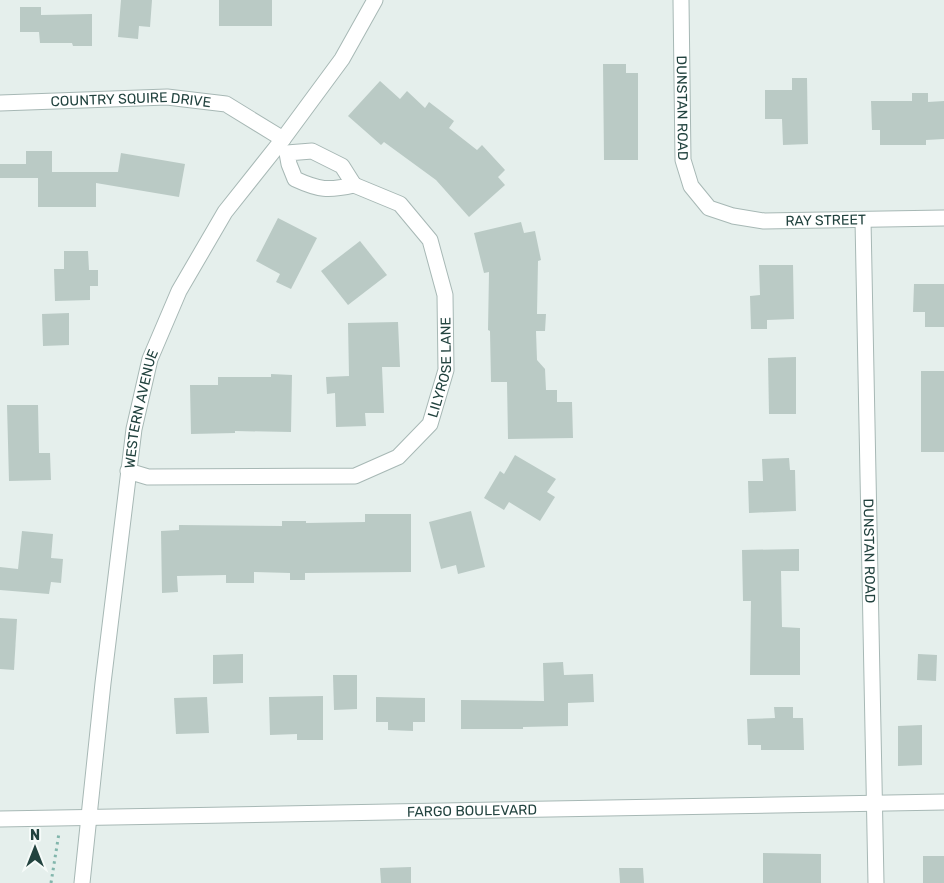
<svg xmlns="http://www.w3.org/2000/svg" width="944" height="883" viewBox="0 0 944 883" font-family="Rubik,sans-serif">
  <rect width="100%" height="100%" fill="#e5efec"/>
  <g fill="#bacac5">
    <path d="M 121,0 L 152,0 L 150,27 L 139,26 L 138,39 L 118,37 Z"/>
    <rect x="219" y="0" width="53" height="26"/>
    <path d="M 20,7 L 41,7 L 41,15 L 92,14 L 92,46 L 73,46 L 72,43 L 40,43 L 39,32 L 20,32 Z"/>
    <path d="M 603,64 L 626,64 L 626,73 L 638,73 L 638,160 L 604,160 Z"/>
    <path d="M 792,78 L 807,78 L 808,144 L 783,145 L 782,119 L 765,119 L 765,90 L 792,90 Z"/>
    <path d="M 380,81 L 400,99 L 407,91 L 425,108 L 429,102 L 454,121 L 449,128 L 477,150 L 482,145 L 505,170 L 498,177 L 505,185 L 469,217 L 436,180 L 384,142 L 381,145 L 348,116 Z"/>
    <path d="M 912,93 L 928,93 L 928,102 L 944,101 L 944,139 L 926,140 L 926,145 L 880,145 L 880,130 L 872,130 L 871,101 L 912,101 Z"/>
    <path d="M 26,151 L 52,151 L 52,172 L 118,172 L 121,153 L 185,164 L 179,197 L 96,183 L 96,207 L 38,207 L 38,178 L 0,178 L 0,164 L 26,164 Z"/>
    <path d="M 278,218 L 317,238 L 291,289 L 276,282 L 280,274 L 256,261 Z"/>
    <path d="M 521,222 L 524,233 L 535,231 L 541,260 L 538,261 L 537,314 L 546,314 L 545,331 L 536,331 L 537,360 L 545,369 L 546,390 L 557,390 L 557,402 L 572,402 L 573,438 L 508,439 L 507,382 L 491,382 L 490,331 L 488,330 L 489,272 L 484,273 L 474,233 Z"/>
    <path d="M 360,241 L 387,275 L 348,305 L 321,271 Z"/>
    <path d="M 64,251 L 88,251 L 89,270 L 98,270 L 98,286 L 90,286 L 90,300 L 55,301 L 54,269 L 64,269 Z"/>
    <path d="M 759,265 L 793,265 L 794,319 L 767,320 L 767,329 L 751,329 L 750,296 L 760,295 Z"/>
    <path d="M 914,284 L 944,284 L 944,327 L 925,327 L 925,312 L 913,312 Z"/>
    <path d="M 69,313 L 69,345 L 43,346 L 42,314 Z"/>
    <path d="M 398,322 L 400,367 L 382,367 L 384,413 L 365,413 L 366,426 L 336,427 L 335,393 L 327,394 L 326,377 L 349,376 L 348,323 Z"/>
    <path d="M 796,357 L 796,414 L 769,414 L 768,358 Z"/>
    <rect x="921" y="371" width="23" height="81"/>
    <path d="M 271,374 L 292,375 L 291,432 L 235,431 L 235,433 L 191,434 L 190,385 L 218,385 L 218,377 L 271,377 Z"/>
    <path d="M 7,405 L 38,405 L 39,453 L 50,453 L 51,480 L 9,481 Z"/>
    <path d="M 515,455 L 556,479 L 547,492 L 555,497 L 540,521 L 509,502 L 504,510 L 484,498 L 500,471 L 504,474 Z"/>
    <path d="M 789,458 L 790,470 L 795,470 L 796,511 L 749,513 L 748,481 L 763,481 L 762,459 Z"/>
    <path d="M 471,511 L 485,567 L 458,574 L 456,565 L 441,569 L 429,522 Z"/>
    <path d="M 365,514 L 411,514 L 411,572 L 305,573 L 305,580 L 290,580 L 290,573 L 254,572 L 254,583 L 226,583 L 226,575 L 177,576 L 178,592 L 162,593 L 161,531 L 179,530 L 179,525 L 282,526 L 282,521 L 306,521 L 306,523 L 365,522 Z"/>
    <path d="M 22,531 L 53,534 L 51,558 L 63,559 L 61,583 L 51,582 L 49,594 L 0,590 L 0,567 L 18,569 Z"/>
    <path d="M 799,549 L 799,571 L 781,571 L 782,627 L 800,628 L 800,675 L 750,675 L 751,601 L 743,601 L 742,550 Z"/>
    <path d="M 0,618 L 17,619 L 14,670 L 0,669 Z"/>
    <path d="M 243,654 L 243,683 L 213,684 L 213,655 Z"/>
    <path d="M 918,654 L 937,655 L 936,681 L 917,680 Z"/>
    <path d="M 563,662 L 564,675 L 593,674 L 594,702 L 568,703 L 568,726 L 523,727 L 523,729 L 461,729 L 461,700 L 544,701 L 543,663 Z"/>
    <path d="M 333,675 L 357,675 L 357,709 L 334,710 Z"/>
    <path d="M 323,696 L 323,740 L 297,740 L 297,734 L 270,735 L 269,697 Z"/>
    <path d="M 207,697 L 209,733 L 176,734 L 174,698 Z"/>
    <path d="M 376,697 L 425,698 L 425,722 L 413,722 L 413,731 L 388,730 L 388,722 L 376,722 Z"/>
    <path d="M 774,707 L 793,707 L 793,718 L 803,718 L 804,750 L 761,750 L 761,745 L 748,745 L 747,719 L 775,718 Z"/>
    <path d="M 922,725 L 922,765 L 898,766 L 898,726 Z"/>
    <path d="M 763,853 L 821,854 L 821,883 L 763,883 Z"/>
    <rect x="923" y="856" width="21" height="27"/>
    <path d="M 411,867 L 411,883 L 381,883 L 380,868 Z"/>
    <path d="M 619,868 L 643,868 L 644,883 L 620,883 Z"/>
  </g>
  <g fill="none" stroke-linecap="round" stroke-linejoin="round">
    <defs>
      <g id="minor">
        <path id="s1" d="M 681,0 L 683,160 L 691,186 L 709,208 L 733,216 L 764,221 L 944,218"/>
        <path id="s2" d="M 0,103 L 167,97 L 226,104 L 283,139"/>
        <path d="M 312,151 L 342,166 L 354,185 C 328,191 319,190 295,179 L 289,164 L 287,153 Z"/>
        <path id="s3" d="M 863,220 L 876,883"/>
        <path id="s4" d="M 128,471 L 148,477 L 355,476 L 398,457 L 430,424 L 446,370 L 445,295 L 430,240 L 400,204 L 354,185"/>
        <path id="s5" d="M 0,819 L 944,802"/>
        <path id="s6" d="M 82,883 L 103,683 L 134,429 L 150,359 L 179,291 L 225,212 L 283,139 L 342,59 L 375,0"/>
      </g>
    </defs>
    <use href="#minor" stroke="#a7b8b5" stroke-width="17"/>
    <path stroke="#82b6ac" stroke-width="3" stroke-dasharray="2.5 4" stroke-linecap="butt" d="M 51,883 L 59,833"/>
    <use href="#minor" stroke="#fff" stroke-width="15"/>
  </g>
  <g text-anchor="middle" stroke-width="4.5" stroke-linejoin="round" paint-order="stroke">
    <g font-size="14" fill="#22433f" stroke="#f6fbf9">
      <text dy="5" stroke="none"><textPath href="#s2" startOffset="131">COUNTRY SQUIRE DRIVE</textPath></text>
      <text dy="5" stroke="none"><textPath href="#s1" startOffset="108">DUNSTAN ROAD</textPath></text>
      <text dy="5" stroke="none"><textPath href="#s1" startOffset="334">RAY STREET</textPath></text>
      <text dy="5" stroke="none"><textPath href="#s4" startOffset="379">LILYROSE LANE</textPath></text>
      <text dy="5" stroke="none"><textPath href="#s6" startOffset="478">WESTERN AVENUE</textPath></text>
      <text dy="5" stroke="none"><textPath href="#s3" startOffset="331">DUNSTAN ROAD</textPath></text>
      <text dy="5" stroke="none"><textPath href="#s5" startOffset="472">FARGO BOULEVARD</textPath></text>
    </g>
  </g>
  <g transform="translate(35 848)" stroke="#f6fbf9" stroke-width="4" paint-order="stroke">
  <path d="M0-4L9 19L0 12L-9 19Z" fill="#22433f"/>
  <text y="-8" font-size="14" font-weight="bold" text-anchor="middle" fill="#22433f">N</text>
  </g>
</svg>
